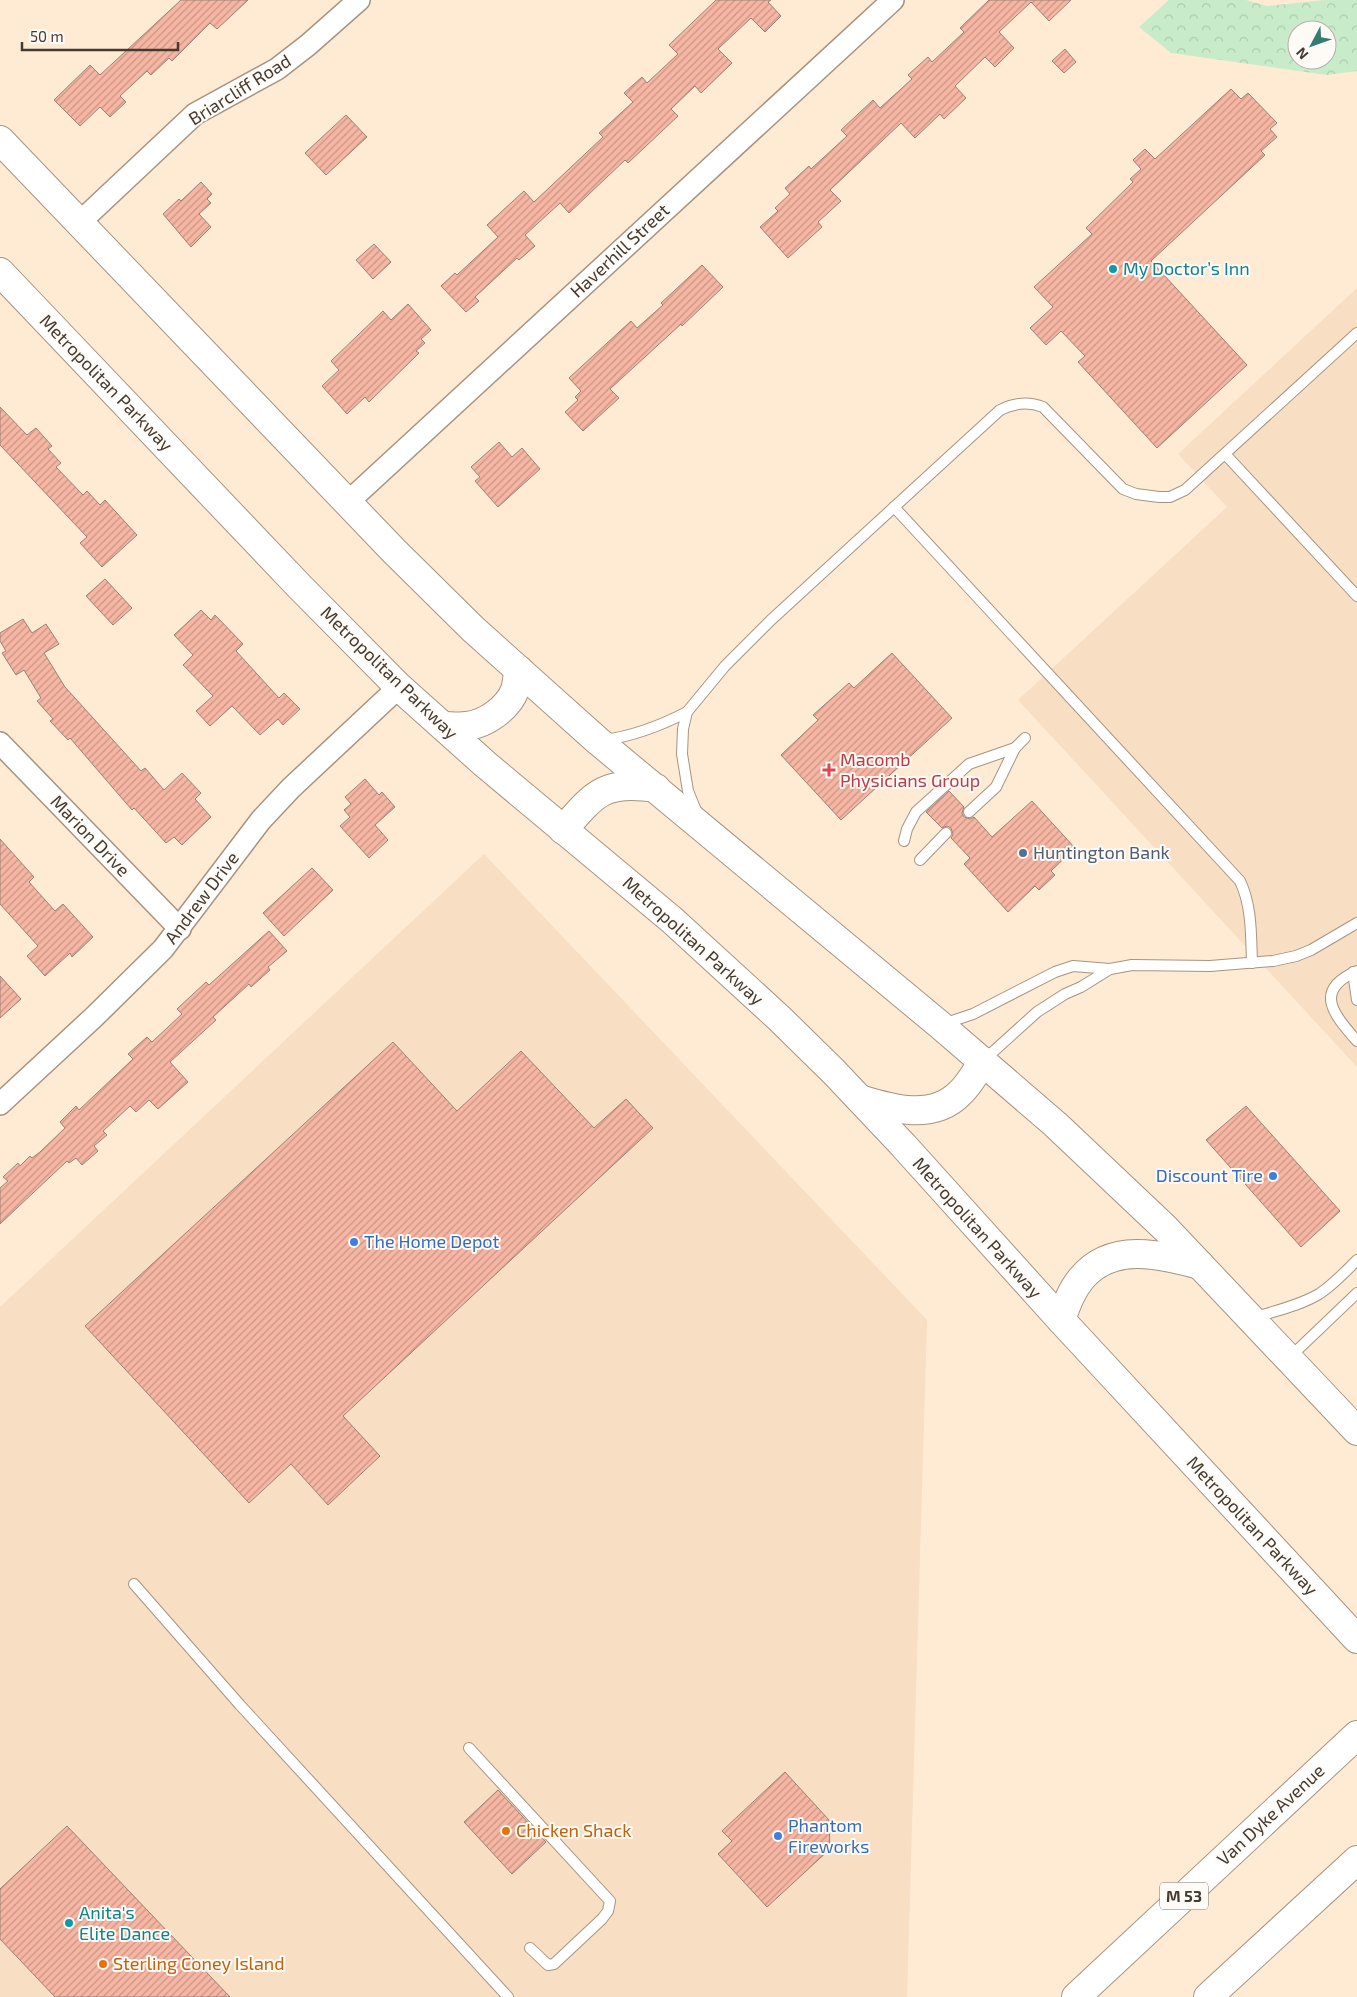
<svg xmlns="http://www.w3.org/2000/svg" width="1357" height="1997" viewBox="0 0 1357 1997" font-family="'Exo 2',sans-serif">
  <defs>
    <pattern id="forest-crowns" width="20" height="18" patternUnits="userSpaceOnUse" patternTransform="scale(1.25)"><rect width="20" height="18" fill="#c8ecc9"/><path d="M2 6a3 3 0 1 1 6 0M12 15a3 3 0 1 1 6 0" fill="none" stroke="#adcbad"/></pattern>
    <pattern id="building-hatch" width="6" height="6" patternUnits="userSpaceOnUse" patternTransform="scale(1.25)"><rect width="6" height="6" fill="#f6b6a3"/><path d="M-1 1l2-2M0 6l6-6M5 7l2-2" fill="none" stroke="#c99585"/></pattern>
  </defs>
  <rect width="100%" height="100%" fill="#ffead4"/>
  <g fill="#f8dec3">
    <path d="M 1357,288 L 1357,1067 L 1018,700 L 1227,507 L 1178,454 Z"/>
    <path d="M 484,854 L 927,1320 L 907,1997 L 0,1997 L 0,1307 Z"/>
  </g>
  <path fill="url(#forest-crowns)" fill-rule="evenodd" d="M 1169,0 L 1246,0 L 1267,6 L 1324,0 L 1357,0 L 1357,71 L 1327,75 L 1171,53 L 1139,27 ZM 1297,30 L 1327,30 L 1327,60 L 1297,60 Z"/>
  <g fill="url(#building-hatch)" stroke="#9d8179">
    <path d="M 181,0 L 248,0 L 217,29 L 210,23 L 172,61 L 169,58 L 151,75 L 147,71 L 120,96 L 126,102 L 110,117 L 100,107 L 80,126 L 54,100 L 90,65 L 100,75 Z"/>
    <path d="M 716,0 L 771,0 L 768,2 L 781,16 L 765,32 L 751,18 L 718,49 L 732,63 L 701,93 L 695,86 L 671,109 L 678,116 L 628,163 L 625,160 L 569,213 L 560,203 L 525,235 L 535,246 L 519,260 L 517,258 L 475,297 L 479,301 L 466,312 L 441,286 L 455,273 L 457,275 L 498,237 L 487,225 L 524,191 L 534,202 L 603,137 L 599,133 L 633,102 L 624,93 L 642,77 L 647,83 L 678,54 L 669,45 Z"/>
    <path d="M 989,0 L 1071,0 L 1049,21 L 1031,2 L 999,32 L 1014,48 L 995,67 L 985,57 L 955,86 L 966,98 L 944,119 L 940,114 L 915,138 L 901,123 L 830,190 L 841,201 L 818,222 L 822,227 L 788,258 L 760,227 L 778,211 L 775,208 L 790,194 L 785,188 L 809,166 L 811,169 L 847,136 L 841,130 L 873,100 L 880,108 L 912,79 L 908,75 L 928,57 L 932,62 L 964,32 L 960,28 Z"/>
    <path d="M 1065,49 L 1076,62 L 1064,73 L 1052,61 Z"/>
    <path d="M 1231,89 L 1241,99 L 1248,93 L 1277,123 L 1270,129 L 1277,137 L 1261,151 L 1265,155 L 1151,261 L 1247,365 L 1157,448 L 1078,362 L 1085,356 L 1061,331 L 1046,345 L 1030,328 L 1053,307 L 1034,287 L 1092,234 L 1086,228 L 1133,182 L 1130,179 L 1141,169 L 1133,160 L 1145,149 L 1155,159 Z"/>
    <path d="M 346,115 L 367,137 L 326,175 L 305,153 Z"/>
    <path d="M 201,182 L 212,194 L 207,199 L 211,203 L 199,214 L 211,227 L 191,247 L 163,214 L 179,199 L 181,201 Z"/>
    <path d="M 374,244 L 391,262 L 373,279 L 356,260 Z"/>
    <path d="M 702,265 L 723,287 L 682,326 L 681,324 L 610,389 L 619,398 L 583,431 L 565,412 L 578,400 L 575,397 L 581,391 L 569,378 L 631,321 L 637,328 L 663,305 L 661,303 Z"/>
    <path d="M 408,304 L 431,330 L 421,339 L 425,343 L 416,351 L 419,353 L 369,402 L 365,397 L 347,414 L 322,386 L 339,370 L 331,361 L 383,311 L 391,320 Z"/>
    <path d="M 0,407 L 27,435 L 36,428 L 52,446 L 48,449 L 61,463 L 56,467 L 83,495 L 87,491 L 100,505 L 105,500 L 137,535 L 102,567 L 80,543 L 87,537 L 0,445 Z"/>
    <path d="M 499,442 L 512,457 L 522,448 L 540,469 L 498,507 L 475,481 L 480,477 L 471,467 Z"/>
    <path d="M 105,579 L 132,608 L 113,625 L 86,596 Z"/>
    <path d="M 201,610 L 211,620 L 215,615 L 243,644 L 236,651 L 279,698 L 284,693 L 300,709 L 283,725 L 278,719 L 260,735 L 232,706 L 210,726 L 196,711 L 213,696 L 183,665 L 193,655 L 174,635 Z"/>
    <path d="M 23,619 L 32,633 L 46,624 L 59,644 L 44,653 L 65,687 L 141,771 L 145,768 L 164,790 L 182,773 L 201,793 L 195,799 L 211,817 L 182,845 L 174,837 L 166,843 L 134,808 L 132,810 L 70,738 L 68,740 L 50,721 L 53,719 L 37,701 L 41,698 L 24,670 L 16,675 L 2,653 L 6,651 L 0,641 L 0,633 Z"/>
    <path d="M 892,653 L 952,718 L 841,820 L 781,755 L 818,720 L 813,715 L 849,683 L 854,688 Z"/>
    <path d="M 365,779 L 379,795 L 382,792 L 395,807 L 375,825 L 388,840 L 369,858 L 340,826 L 350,817 L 344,810 L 351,804 L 345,797 Z"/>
    <path d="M 949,791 L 964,807 L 962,813 L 964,817 L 970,819 L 974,817 L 992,837 L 1032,801 L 1075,848 L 1051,871 L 1055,875 L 1039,890 L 1035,886 L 1008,912 L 964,864 L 970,858 L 951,838 L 953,834 L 951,828 L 947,826 L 942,828 L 926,812 Z"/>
    <path d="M 0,839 L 34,877 L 29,882 L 55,911 L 63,904 L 93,937 L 72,957 L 70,953 L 45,976 L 27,956 L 38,946 L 0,904 Z"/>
    <path d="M 312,868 L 333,890 L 284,936 L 263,913 Z"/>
    <path d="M 269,931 L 287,951 L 268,967 L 270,970 L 251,987 L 249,984 L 213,1017 L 216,1020 L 170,1062 L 188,1082 L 158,1109 L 149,1100 L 136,1112 L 130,1106 L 103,1131 L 107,1135 L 94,1146 L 98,1151 L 82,1165 L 76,1158 L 69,1163 L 67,1161 L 0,1224 L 0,1188 L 8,1181 L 3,1177 L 18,1163 L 20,1166 L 30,1156 L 32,1158 L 40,1152 L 65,1128 L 60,1122 L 76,1106 L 79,1110 L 133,1059 L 128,1054 L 147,1037 L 152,1042 L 182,1014 L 177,1009 L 206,982 L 209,985 Z"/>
    <path d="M 0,976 L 21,999 L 0,1018 Z"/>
    <path d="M 393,1042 L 457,1111 L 521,1051 L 594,1128 L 626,1099 L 653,1128 L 343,1416 L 380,1456 L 328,1505 L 291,1464 L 249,1503 L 85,1326 Z"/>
    <path d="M 1246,1106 L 1340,1211 L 1301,1247 L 1206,1140 Z"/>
    <path d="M 785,1772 L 829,1820 L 830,1849 L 767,1907 L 718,1854 L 732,1841 L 722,1831 Z"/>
    <path d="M 498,1790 L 546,1842 L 512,1874 L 464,1822 Z"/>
    <path d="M 67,1826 L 230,1997 L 55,1997 L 0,1939 L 0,1889 Z"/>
  </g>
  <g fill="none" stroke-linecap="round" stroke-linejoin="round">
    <defs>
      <g id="service">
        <path d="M 1225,454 L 1357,596"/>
        <path d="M 894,507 L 1240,881 C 1252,906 1251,936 1252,963"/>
        <path d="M 604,740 C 634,736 660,726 687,712"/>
        <path d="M 969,812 L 996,787 L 1015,748"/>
        <path d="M 697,813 L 688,791 L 682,754 L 683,729 L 687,712 L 725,666 L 771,620 L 1000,410 C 1014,403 1028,401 1043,407 L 1123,489 L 1136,494 L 1159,497 L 1170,497 L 1185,490 L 1357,333"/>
        <path d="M 904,841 L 907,829 L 916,812 L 969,764 L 1015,748 L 1025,738"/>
        <path d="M 920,860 L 946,833"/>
        <path d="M 1357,971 C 1313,990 1333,1014 1357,1041"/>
        <path d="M 1353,972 L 1357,1000"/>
        <path d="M 943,1024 L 973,1014 L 1055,972 L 1073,966 L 1110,969 L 1132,965 L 1210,966 L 1273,961 L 1296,956 L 1311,950 L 1357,923"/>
        <path d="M 984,1060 L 1037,1012 L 1065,994 L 1081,987 L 1110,969"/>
        <path d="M 1253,1318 C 1274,1311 1299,1306 1319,1294 C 1333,1285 1345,1272 1357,1260"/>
        <path d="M 1289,1358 L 1357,1293"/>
        <path d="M 134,1584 L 240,1705 L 508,1997"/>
        <path d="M 469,1748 L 610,1901 L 608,1911 L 602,1919 L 554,1964 L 548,1965 L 530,1948"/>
      </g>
      <g id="minor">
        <path d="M 79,223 L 195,114 L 277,69 L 308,45 L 359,0"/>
        <path d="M 348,502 L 893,0"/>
        <path d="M 0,743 L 180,929"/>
        <path d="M 0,1104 L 94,1017 L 163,949 L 261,820 L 291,788 L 399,687"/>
      </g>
      <g id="primary">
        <path d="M 0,140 L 394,551 L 473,629 L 598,741 L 940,1025 L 1055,1124 L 1166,1229 L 1357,1431"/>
        <path d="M 0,272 L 300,587 L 399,687 L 485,764 L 672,920 L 779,1018 L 834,1072 L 903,1145 L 1061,1320 L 1357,1639"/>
        <path d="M 443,726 C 451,726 459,727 467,726 C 486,724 508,708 515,690 C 517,684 517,676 519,670"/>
        <path d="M 563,830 C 595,793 604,780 656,788"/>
        <path d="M 860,1099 C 892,1109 933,1121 960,1093 C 969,1085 976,1072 983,1061"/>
        <path d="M 1061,1320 C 1066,1306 1071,1291 1081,1279 C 1111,1242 1160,1254 1200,1265"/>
        <path d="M 1076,1997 L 1357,1735"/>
        <path d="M 1208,1997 L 1357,1860"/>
      </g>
    </defs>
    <use href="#service" stroke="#a79480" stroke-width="12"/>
    <use href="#minor" stroke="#a79480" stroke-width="24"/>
    <use href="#primary" stroke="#a79480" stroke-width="30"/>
    <use href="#service" stroke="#fff" stroke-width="10"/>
    <use href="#minor" stroke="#fff" stroke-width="21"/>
    <use href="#primary" stroke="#fff" stroke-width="28"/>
  </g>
  <g fill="#0f9aa8" stroke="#fefaf6" stroke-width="2">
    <circle cx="1113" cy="269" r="5"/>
    <circle cx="69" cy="1923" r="5"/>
  </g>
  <path fill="#e0444e" stroke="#fefaf6" stroke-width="2" d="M826.5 762.5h5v5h5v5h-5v5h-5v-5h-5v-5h5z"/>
  <circle fill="#5c6f8a" stroke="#fefaf6" stroke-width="2" cx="1023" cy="853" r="5"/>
  <g fill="#3f7fe0" stroke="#fefaf6" stroke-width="2">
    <circle cx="1273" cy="1176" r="5"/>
    <circle cx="354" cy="1242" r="5"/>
    <circle cx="778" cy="1836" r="5"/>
  </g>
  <g fill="#e8710a" stroke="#fefaf6" stroke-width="2">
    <circle cx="506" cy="1831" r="5"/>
    <circle cx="103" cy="1964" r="5"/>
  </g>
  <g text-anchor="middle" stroke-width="4" stroke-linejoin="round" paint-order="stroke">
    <rect fill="#fefaf6" stroke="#7b746d" stroke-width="1" x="1160" y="1882.5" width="48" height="27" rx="4"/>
    <g font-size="16" font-weight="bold" fill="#433b32">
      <text x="1184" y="1902">M 53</text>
    </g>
    <g font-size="18" fill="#433b32" stroke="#fefaf6">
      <text transform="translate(240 90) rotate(-32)" y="6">Briarcliff Road</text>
      <text transform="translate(620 251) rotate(-43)" y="6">Haverhill Street</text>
      <text transform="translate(106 383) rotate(46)" y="6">Metropolitan Parkway</text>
      <text transform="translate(389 673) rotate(44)" y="6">Metropolitan Parkway</text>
      <text transform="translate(90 836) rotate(46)" y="6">Marion Drive</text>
      <text transform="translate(202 898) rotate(-53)" y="6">Andrew Drive</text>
      <text transform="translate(693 941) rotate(42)" y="6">Metropolitan Parkway</text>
      <text transform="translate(977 1228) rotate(48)" y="6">Metropolitan Parkway</text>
      <text transform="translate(1252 1526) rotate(47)" y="6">Metropolitan Parkway</text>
      <text transform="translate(1271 1815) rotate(-43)" y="6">Van Dyke Avenue</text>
    </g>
    <g font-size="18" fill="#0d838f" stroke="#fefaf6" text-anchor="start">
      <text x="1123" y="275">My Doctor’s Inn</text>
      <text x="79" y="1919">Anita's<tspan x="79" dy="21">Elite Dance</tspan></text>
    </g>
    <g font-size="18" fill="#be3a42" stroke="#fefaf6" text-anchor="start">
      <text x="840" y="766">Macomb<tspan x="840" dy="21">Physicians Group</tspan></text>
    </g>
    <g font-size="18" fill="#4e5e75" stroke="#fefaf6" text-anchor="start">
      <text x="1033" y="859">Huntington Bank</text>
    </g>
    <g font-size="18" fill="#366cbe" stroke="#fefaf6" text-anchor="start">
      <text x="1263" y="1182" text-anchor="end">Discount Tire</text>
      <text x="364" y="1248">The Home Depot</text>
      <text x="788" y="1832">Phantom<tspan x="788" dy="21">Fireworks</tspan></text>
    </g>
    <g font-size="18" fill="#c56008" stroke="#fefaf6" text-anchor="start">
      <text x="516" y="1837">Chicken Shack</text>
      <text x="113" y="1970">Sterling Coney Island</text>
    </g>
  </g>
  <g transform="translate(1312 45) rotate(229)"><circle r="24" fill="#fefaf6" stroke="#b3aea8"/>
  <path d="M0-4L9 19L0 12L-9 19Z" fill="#367c73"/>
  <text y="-8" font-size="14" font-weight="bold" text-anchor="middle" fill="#433b32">N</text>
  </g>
  <path d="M22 42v8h156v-8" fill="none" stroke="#433b32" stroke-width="2.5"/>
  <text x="30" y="42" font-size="15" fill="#433b32" stroke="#fefaf6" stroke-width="4" paint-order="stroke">50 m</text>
</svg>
